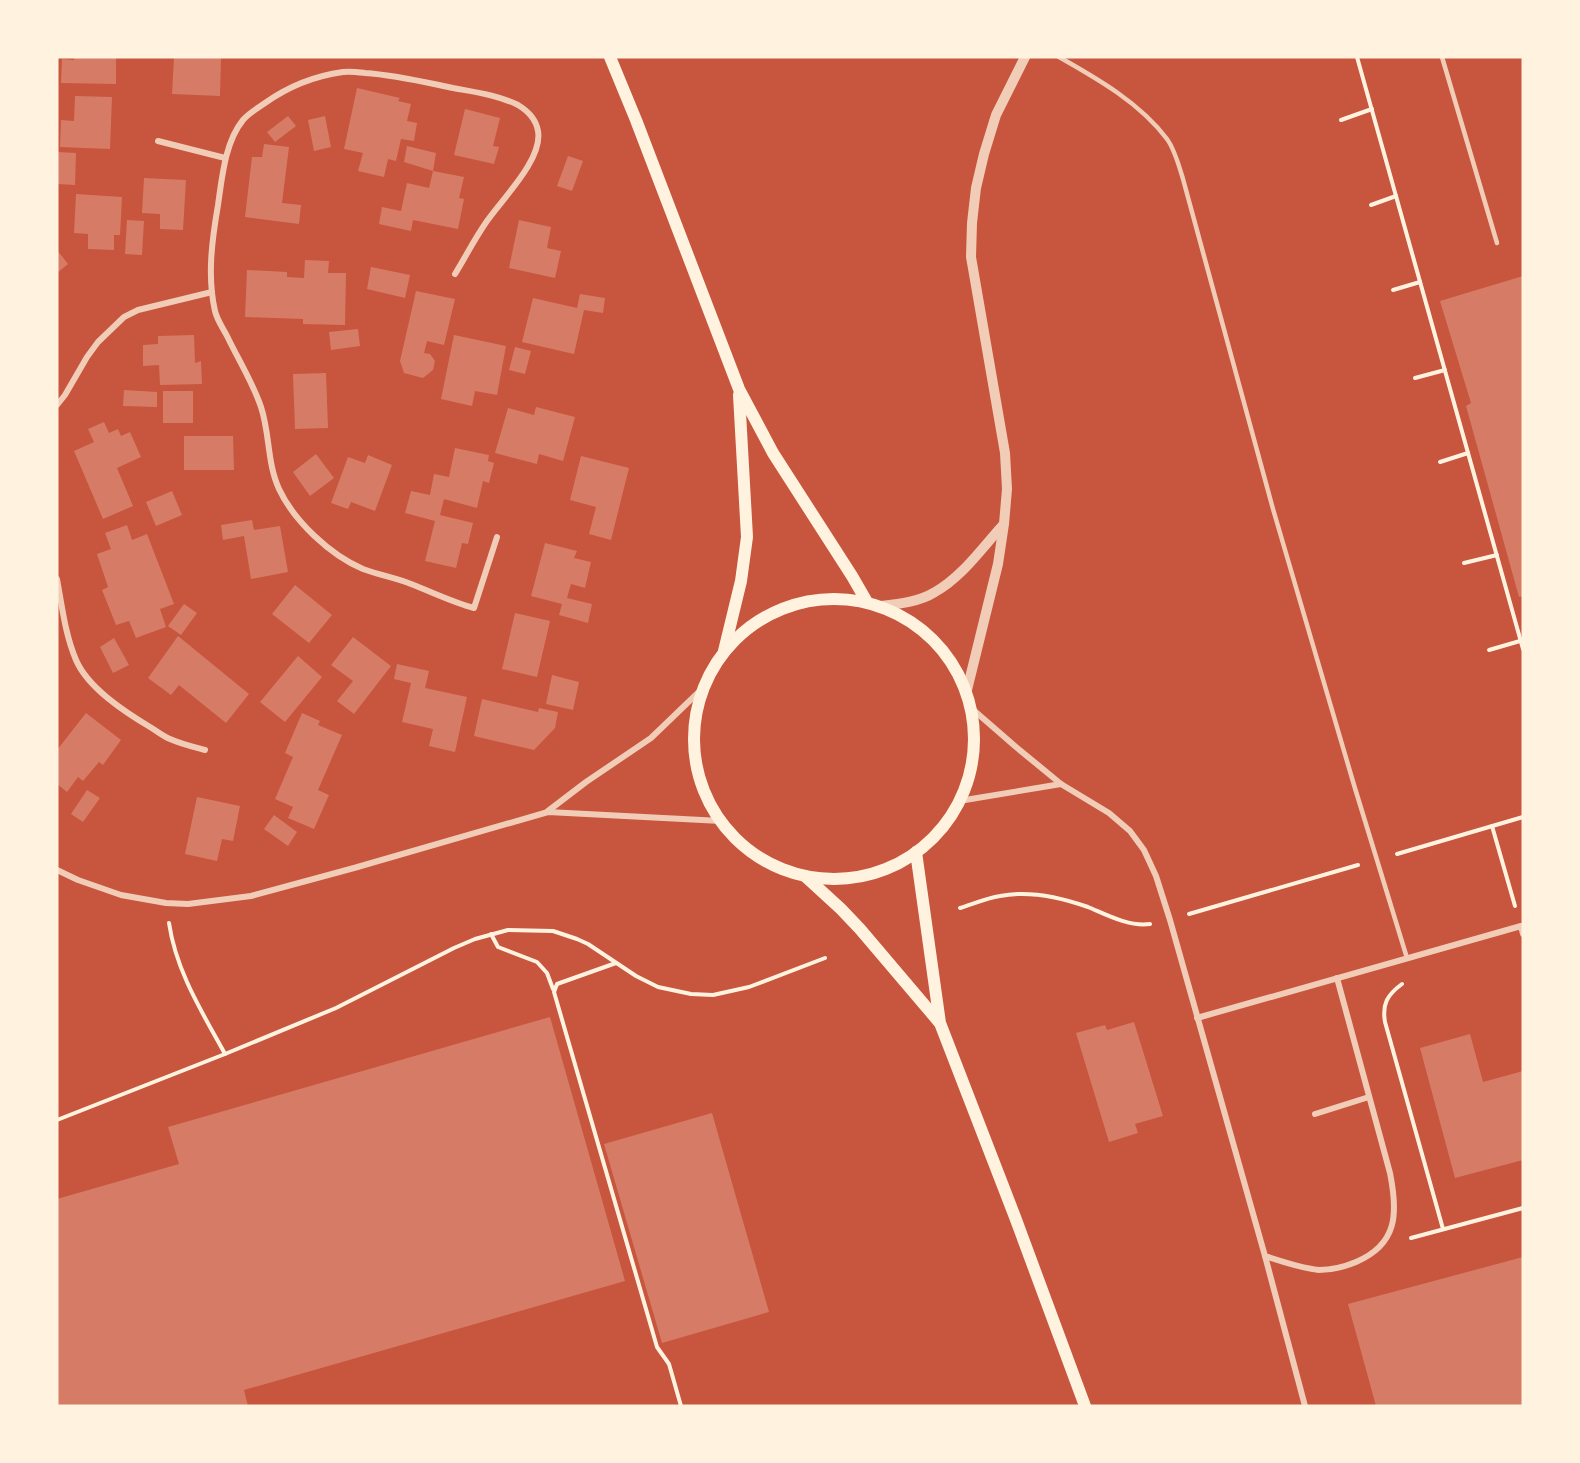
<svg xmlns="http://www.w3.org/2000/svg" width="1580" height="1463" viewBox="0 0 1580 1463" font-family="'Fira Sans Condensed',sans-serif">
  <rect width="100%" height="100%" fill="#c8553d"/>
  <g fill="#d67c66">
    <path d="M 74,57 L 116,57 L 116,84 L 61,83 L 62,59 L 74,60 Z"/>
    <path d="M 174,57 L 221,57 L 220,96 L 172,94 Z"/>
    <path d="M 357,88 L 400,98 L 398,101 L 411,104 L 407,121 L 417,123 L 414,141 L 401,139 L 396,161 L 388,159 L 384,177 L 358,171 L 363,153 L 344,149 Z"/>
    <path d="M 75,96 L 112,97 L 110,149 L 60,147 L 61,120 L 74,121 Z"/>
    <path d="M 465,109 L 500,118 L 493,146 L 499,147 L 494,164 L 454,155 Z"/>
    <path d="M 288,116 L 296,126 L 275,142 L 267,132 Z"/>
    <path d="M 325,116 L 331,147 L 314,151 L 308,120 Z"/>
    <path d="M 264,144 L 289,147 L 282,203 L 301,205 L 299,224 L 245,217 L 252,157 L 262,157 Z"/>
    <path d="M 407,146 L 436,153 L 433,171 L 404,162 Z"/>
    <path d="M 57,152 L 76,153 L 75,185 L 57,184 Z"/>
    <path d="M 568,156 L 583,161 L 572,191 L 557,186 Z"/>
    <path d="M 433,171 L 464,177 L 459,198 L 464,199 L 458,229 L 413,220 L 411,231 L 379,224 L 382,207 L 401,211 L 407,183 L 429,188 Z"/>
    <path d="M 144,178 L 186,180 L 183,230 L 160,229 L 160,214 L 142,213 Z"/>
    <path d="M 76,194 L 122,197 L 120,235 L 114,235 L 114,250 L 88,249 L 88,234 L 74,233 Z"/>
    <path d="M 127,220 L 144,221 L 142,255 L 125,254 Z"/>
    <path d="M 519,220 L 551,227 L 547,248 L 561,251 L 555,278 L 509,268 Z"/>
    <path d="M 57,250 L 68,264 L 57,273 Z"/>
    <path d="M 305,260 L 329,261 L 328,273 L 346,273 L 345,325 L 303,324 L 303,319 L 245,317 L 247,270 L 287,272 L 287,277 L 304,278 Z"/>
    <path d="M 371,267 L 410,275 L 405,298 L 367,289 Z"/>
    <path d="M 1523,276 L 1523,596 L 1519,597 L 1466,406 L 1471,403 L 1440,301 Z"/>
    <path d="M 416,291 L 455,299 L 444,345 L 427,341 L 424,353 L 430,354 L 435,361 L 433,370 L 423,378 L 404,373 L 400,361 Z"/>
    <path d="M 580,294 L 605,298 L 603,313 L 584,310 L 574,354 L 522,342 L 533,298 L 577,308 Z"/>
    <path d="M 358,329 L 360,346 L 331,350 L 329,332 Z"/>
    <path d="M 194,335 L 195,363 L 201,361 L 202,384 L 160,385 L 159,365 L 143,366 L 143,345 L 158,344 L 158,336 Z"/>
    <path d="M 454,335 L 506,346 L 497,395 L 475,391 L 472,406 L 441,399 Z"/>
    <path d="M 515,347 L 531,351 L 525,374 L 509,370 Z"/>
    <path d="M 326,373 L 328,428 L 295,429 L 293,374 Z"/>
    <path d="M 124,390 L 157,392 L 157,407 L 123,406 Z"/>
    <rect x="163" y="391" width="30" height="32"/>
    <path d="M 536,407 L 575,417 L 563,461 L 539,454 L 537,464 L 495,453 L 508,408 L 534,415 Z"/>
    <path d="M 104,422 L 109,433 L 118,429 L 121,436 L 130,432 L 141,457 L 117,468 L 133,506 L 103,519 L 74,451 L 94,442 L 88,429 Z"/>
    <path d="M 184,436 L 233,436 L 234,470 L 184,470 Z"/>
    <path d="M 455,448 L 489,455 L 488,461 L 494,463 L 489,483 L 483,481 L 477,508 L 444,499 L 440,515 L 473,523 L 468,544 L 462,543 L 456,568 L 425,561 L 435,521 L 405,513 L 411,491 L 430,495 L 434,474 L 449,477 Z"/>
    <path d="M 316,454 L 334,478 L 310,496 L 293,472 Z"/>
    <path d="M 368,455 L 392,465 L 375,511 L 351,502 L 348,509 L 331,503 L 348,457 L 365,463 Z"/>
    <path d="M 581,456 L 629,468 L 611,540 L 589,534 L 596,507 L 570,500 Z"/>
    <path d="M 172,491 L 182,515 L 156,526 L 146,502 Z"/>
    <path d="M 252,520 L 254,530 L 280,526 L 288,572 L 251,579 L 244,536 L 223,540 L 221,525 Z"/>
    <path d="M 127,525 L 132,540 L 147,534 L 174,604 L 160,609 L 166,627 L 136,638 L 129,621 L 116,625 L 102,590 L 108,587 L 97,554 L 111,549 L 105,533 Z"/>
    <path d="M 545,543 L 577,551 L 574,558 L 591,562 L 585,588 L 571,584 L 567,598 L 592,604 L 588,623 L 559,615 L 562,604 L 531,596 Z"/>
    <path d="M 295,585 L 332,615 L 309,643 L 272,614 Z"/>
    <path d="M 184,604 L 197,613 L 181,635 L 168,626 Z"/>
    <path d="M 515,613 L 550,621 L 537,677 L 502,669 Z"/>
    <path d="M 178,636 L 249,694 L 226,723 L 179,685 L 171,695 L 148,678 Z"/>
    <path d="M 353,637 L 391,666 L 354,714 L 337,701 L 353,681 L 331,665 Z"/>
    <path d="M 114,638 L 129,665 L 113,673 L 100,647 Z"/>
    <path d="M 298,656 L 322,677 L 285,722 L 260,702 Z"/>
    <path d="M 397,664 L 429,671 L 425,688 L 467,697 L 455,752 L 429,746 L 433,729 L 402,722 L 411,683 L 394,679 Z"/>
    <path d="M 552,675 L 579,682 L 573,710 L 546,704 Z"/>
    <path d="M 482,699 L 538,712 L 539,708 L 558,712 L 555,728 L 534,750 L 474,736 Z"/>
    <path d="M 86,713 L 121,740 L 103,765 L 99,762 L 83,781 L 78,777 L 67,792 L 57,784 L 57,750 Z"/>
    <path d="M 302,713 L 320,721 L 318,725 L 342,735 L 318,790 L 329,795 L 314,829 L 288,818 L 293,807 L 275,799 L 293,757 L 285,753 Z"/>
    <path d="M 87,790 L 100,798 L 83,822 L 71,814 Z"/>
    <path d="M 197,797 L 240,806 L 233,841 L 222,839 L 217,861 L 185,854 Z"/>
    <path d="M 274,815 L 297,832 L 288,846 L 264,829 Z"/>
    <path d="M 550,1017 L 625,1281 L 244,1390 L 248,1406 L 57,1406 L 57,1199 L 179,1164 L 168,1127 Z"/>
    <path d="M 1134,1022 L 1163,1116 L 1135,1124 L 1138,1133 L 1109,1142 L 1076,1033 L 1105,1025 L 1107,1030 Z"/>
    <path d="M 1470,1034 L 1483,1082 L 1523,1071 L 1523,1160 L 1455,1178 L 1420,1048 Z"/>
    <path d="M 712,1113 L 769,1312 L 662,1343 L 604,1144 Z"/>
    <path d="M 1523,1257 L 1523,1406 L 1376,1406 L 1348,1304 Z"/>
  </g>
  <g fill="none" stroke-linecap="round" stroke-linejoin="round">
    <g stroke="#fff3e0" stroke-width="4">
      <path d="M 1357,57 L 1523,649"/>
      <path d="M 1341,120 L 1372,109"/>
      <path d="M 1371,205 L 1396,196"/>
      <path d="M 1393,290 L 1420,282"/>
      <path d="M 1415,378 L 1445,370"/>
      <path d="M 1440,462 L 1468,453"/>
      <path d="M 1464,563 L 1497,555"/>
      <path d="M 1489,650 L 1520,641"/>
      <path d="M 1492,826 L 1515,906"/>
      <path d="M 1397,854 L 1523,817"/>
      <path d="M 960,908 C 973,904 987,898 1000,896 C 1030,890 1060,897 1088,907 C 1107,915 1129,927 1150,924"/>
      <path d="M 1189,914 L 1358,865"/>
      <path d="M 169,923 C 176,971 202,1012 225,1054"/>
      <path d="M 491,934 L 498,947 L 537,962 L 547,973 L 553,989"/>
      <path d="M 616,963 L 557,984 L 554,992 L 657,1347 L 669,1364 L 681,1406"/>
      <path d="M 1402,984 C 1387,995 1382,1004 1385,1022 L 1443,1229"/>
      <path d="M 57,1120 L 225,1054 L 336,1008 L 454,948 L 475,939 L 508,930 L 553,931 L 577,939 L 588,944 L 636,976 L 658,987 L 691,994 L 713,995 L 749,987 L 825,958"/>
      <path d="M 1411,1238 L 1523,1208"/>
    </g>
    <g stroke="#f1ccb7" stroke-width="4.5">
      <path d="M 1059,57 C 1098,79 1140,103 1167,139 C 1175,150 1179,166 1183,179 L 1273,509 L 1354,785 L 1407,958"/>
      <path d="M 1442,57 L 1497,243"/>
    </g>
    <g stroke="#f1ccb7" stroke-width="6">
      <path d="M 158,141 L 225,158"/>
      <path d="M 455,274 C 466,256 475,238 487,221 C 503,198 543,159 538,131 C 536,119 528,111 518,105 C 498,95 475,92 453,88 C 424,82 395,75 365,73 C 357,72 350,71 343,72 C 314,76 289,86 265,103 C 258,108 249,113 243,120 C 225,142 222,178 218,205 C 212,240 207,276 215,311 C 217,320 223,328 227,336 C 238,359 253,383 261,407 C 270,434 267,463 279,489 C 294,521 330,555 363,569 C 379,575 396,578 411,584 C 432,592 452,602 474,608 L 497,537"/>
      <path d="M 57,405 L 65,395 L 87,357 L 98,342 L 124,317 L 138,310 L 212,292"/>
      <path d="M 57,579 C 62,606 65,634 76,660 C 88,688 125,712 150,727 C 157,731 163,736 170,739 C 181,744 194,747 205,750"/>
      <path d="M 970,707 L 1016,747 L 1061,784 L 1109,813 L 1130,831 L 1144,850 L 1156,876 L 1170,920 L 1265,1256 L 1305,1406"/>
      <path d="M 959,801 L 1061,784"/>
      <path d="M 548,811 L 586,782 L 651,738 L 704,687"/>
      <path d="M 57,870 L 78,880 L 121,895 L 166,903 L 188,904 L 251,896 L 354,868 L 548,812 L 721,821"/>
      <path d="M 1197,1018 L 1521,926 L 1523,934"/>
      <path d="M 1315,1114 L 1369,1097"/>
      <path d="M 1265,1256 C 1283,1262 1300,1268 1319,1270 C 1331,1270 1344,1267 1356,1262 C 1398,1244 1398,1213 1390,1173 L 1337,978"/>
    </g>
    <g stroke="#f1ccb7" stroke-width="10">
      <path d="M 880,606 C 899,604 919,602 935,592 C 962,577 982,548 1003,525"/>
      <path d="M 966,694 L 998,564 L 1004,524 L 1007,489 L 1005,453 L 971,257 L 972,223 L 976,188 L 984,154 L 996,115 L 1025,57"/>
    </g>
    <g stroke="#fff3e0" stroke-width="12">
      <path d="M 610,57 L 636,120 L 739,389 L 773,453 L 852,576 L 867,602"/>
      <circle cx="834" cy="739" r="140"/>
      <path d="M 724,651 L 741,581 L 747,537 L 739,395"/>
      <path d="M 916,852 L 940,1023 L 1015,1217 L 1085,1406"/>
      <path d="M 805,876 L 841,909 L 860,929 L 939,1022"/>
    </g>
  </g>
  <rect width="1580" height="1463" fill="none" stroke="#fff3e0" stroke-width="117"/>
</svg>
